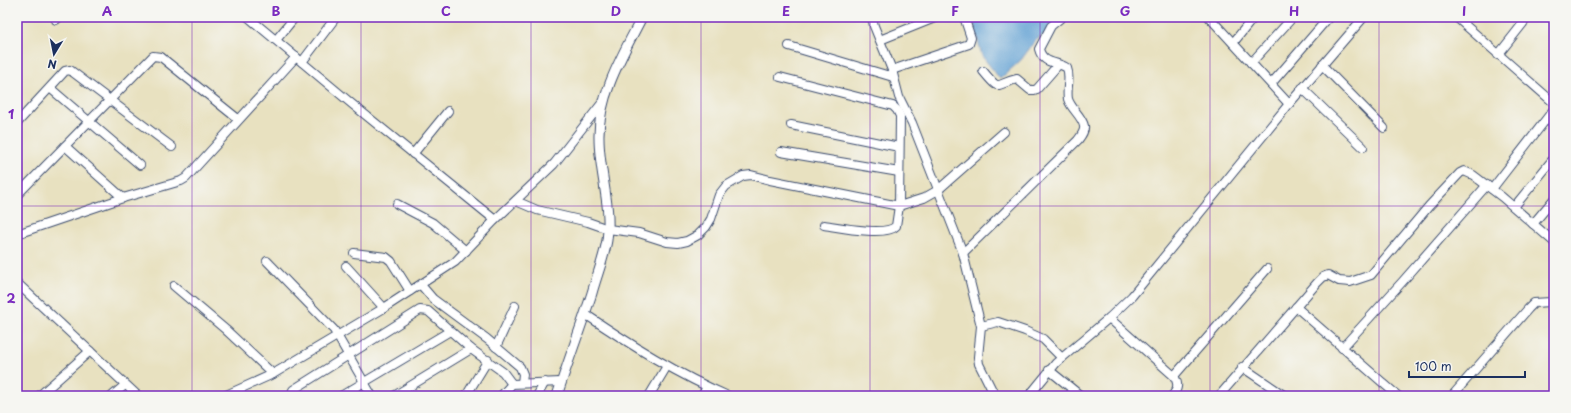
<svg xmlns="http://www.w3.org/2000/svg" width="1571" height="413" viewBox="0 0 1571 413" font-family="'Playpen Sans',sans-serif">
  <rect width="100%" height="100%" fill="#f6f6f2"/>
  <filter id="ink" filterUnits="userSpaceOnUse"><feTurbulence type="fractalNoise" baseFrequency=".025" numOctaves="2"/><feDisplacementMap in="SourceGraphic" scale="8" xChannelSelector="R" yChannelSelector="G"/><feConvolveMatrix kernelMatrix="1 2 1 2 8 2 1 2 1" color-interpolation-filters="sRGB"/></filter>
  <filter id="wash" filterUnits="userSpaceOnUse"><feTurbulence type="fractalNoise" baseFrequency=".012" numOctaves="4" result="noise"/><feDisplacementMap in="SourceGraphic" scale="16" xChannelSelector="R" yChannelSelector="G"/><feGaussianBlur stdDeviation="0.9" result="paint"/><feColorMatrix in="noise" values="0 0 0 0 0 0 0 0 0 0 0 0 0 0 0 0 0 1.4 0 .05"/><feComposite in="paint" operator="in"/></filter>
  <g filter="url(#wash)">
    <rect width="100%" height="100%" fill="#e8e1c0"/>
    <path fill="#62a1d4" stroke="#3e6899" d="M 972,17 L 1067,17 L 1035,41 L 1021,60 L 1000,79 L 982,56 Z"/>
  </g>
  <g filter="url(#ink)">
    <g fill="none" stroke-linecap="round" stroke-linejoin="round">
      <defs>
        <g id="minor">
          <path d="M 248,17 L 352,104 L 495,220"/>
          <path d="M 872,17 L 874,26 L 892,70 L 899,97 L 912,123 L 963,253 L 981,326 L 978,357 L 979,364 L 995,396"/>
          <path d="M 1209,17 L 1289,104"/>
          <path d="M 1456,17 L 1554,103"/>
          <path d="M 56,20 L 59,17"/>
          <path d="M 276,40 L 295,17"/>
          <path d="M 880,40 L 937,17"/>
          <path d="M 1233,43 L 1254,17"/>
          <path d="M 789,46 L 893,77"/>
          <path d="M 1498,55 L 1528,17"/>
          <path d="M 302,62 L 336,17"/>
          <path d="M 1251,63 L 1293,17"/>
          <path d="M 1322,65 L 1384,128"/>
          <path d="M 892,70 L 969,44 L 971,38 L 964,17"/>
          <path d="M 983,71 C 1001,93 994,84 1017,79 L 1030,90 L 1034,90 L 1037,89 L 1058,65"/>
          <path d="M 780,77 L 893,106 L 897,110 L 900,116 L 899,206 L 896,226 C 886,237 838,227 824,225"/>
          <path d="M 1271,84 L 1329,17"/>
          <path d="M 50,88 L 140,165"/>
          <path d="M 1302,88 L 1363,147"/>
          <path d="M 17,123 L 65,71 L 70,70 L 172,147"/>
          <path d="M 791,125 L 899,147"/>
          <path d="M 65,146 L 123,198"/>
          <path d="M 781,152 L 899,172"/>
          <path d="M 413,154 L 448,111"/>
          <path d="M 1492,189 L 1554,109"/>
          <path d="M 17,195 L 153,56 L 161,57 L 238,119"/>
          <path d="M 516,201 L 537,210 L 588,222 L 608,229 L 639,233 L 667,242 L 678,243 L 687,241 L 698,235 L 706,227 L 711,219 L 719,195 L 726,186 L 743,176 L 751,175 L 770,180 L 899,206 L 924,198 L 938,190 L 1004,132"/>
          <path d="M 397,204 L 433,223 L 466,251"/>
          <path d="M 1514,207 L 1554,158"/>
          <path d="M 1533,224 L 1554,199"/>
          <path d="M 17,234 L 123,198 L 181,181 L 186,178 L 296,57"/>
          <path d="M 354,253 L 386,257 L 391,261 L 410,291"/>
          <path d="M 963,253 L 1078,140 C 1081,136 1085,131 1084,126 C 1082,116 1071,109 1068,99 C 1066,88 1071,78 1067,68 C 1057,61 1043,65 1039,49 L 1051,26 L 1062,17"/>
          <path d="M 267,261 L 334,330 L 372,396"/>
          <path d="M 346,266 L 384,308"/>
          <path d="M 17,283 L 138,396"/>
          <path d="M 421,285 L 433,299 L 487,339 L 520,367 L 523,374 L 522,383"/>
          <path d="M 174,286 L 226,330 L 273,374"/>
          <path d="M 1296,307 L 1398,396"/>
          <path d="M 585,314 C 631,345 677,374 728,396"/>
          <path d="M 1109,318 L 1174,376 C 1179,384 1178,389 1172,396"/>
          <path d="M 981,326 L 998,322 L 1025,331 L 1043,339 L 1062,358"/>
          <path d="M 496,347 L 515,306"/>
          <path d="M 1342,348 L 1403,281 L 1487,185"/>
          <path d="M 1242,367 L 1285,396"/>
          <path d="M 1049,370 L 1081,396"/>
          <path d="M 1174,376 L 1267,269"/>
          <path d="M 39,396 L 90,351"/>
          <path d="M 112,396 L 125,385"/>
          <path d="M 224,396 L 273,374 L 384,308 L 455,262 L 495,220 L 554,164 L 602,103"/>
          <path d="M 291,396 L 293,390 L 420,310 L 428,311 L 471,349 L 503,372 L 512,384"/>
          <path d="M 341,396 L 450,331"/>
          <path d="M 394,396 L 471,349"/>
          <path d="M 466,396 L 488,360"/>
          <path d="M 501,396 L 512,384 L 561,382"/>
          <path d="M 537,396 L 545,382"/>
          <path d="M 649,396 L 667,366"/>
          <path d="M 702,396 L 707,387"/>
          <path d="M 1029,396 L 1056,363 L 1109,318 L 1132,296 L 1289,104 L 1364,17"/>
          <path d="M 1219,396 L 1317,283 L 1323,277 L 1328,275 L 1339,281 L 1350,282 L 1371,275 L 1429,206 L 1460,173 L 1464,171 L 1473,175 L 1502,197 L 1554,242"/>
          <path d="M 1452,396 L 1528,309 L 1534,303 L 1551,302 L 1554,299"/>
        </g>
        <path id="tertiary" d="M 557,396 C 568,361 581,327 592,293 C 597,275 604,258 607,240 C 612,206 599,172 599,138 C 598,96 623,54 642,17"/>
      </defs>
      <use href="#minor" stroke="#3a4a6d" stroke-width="10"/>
      <use href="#tertiary" stroke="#3a4a6d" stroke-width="11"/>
      <use href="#minor" stroke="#fff" stroke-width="8"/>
      <use href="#tertiary" stroke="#fff" stroke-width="9"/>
    </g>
  </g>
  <path fill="none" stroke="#7b2cbf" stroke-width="1" stroke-opacity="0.55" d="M 192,17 L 192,396M 361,17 L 361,396M 531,17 L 531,396M 701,17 L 701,396M 870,17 L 870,396M 1040,17 L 1040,396M 1210,17 L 1210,396M 1379,17 L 1379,396M 17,206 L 1554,206"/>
  <rect width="1571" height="413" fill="none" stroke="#f6f6f2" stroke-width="44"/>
  <g transform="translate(54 54) rotate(190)" stroke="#f6f6f2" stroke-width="3" paint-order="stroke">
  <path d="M0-3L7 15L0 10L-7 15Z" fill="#1b2f5e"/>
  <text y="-6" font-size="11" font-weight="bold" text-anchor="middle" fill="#1b2f5e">N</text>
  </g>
  <path d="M1409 371v6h116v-6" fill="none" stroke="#1b2f5e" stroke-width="2"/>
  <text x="1415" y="371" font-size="12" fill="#1b2f5e" stroke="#f6f6f2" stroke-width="3" paint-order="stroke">100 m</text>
  <rect x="22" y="22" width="1527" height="369" fill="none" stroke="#7b2cbf" stroke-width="1.5"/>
  <g font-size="13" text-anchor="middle" font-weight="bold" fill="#7b2cbf">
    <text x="107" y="16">A</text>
    <text x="276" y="16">B</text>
    <text x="446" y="16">C</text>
    <text x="616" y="16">D</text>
    <text x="786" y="16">E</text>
    <text x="955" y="16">F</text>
    <text x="1125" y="16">G</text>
    <text x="1294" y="16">H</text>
    <text x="1464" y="16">I</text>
    <text x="11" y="119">1</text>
    <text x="11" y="303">2</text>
  </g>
</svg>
